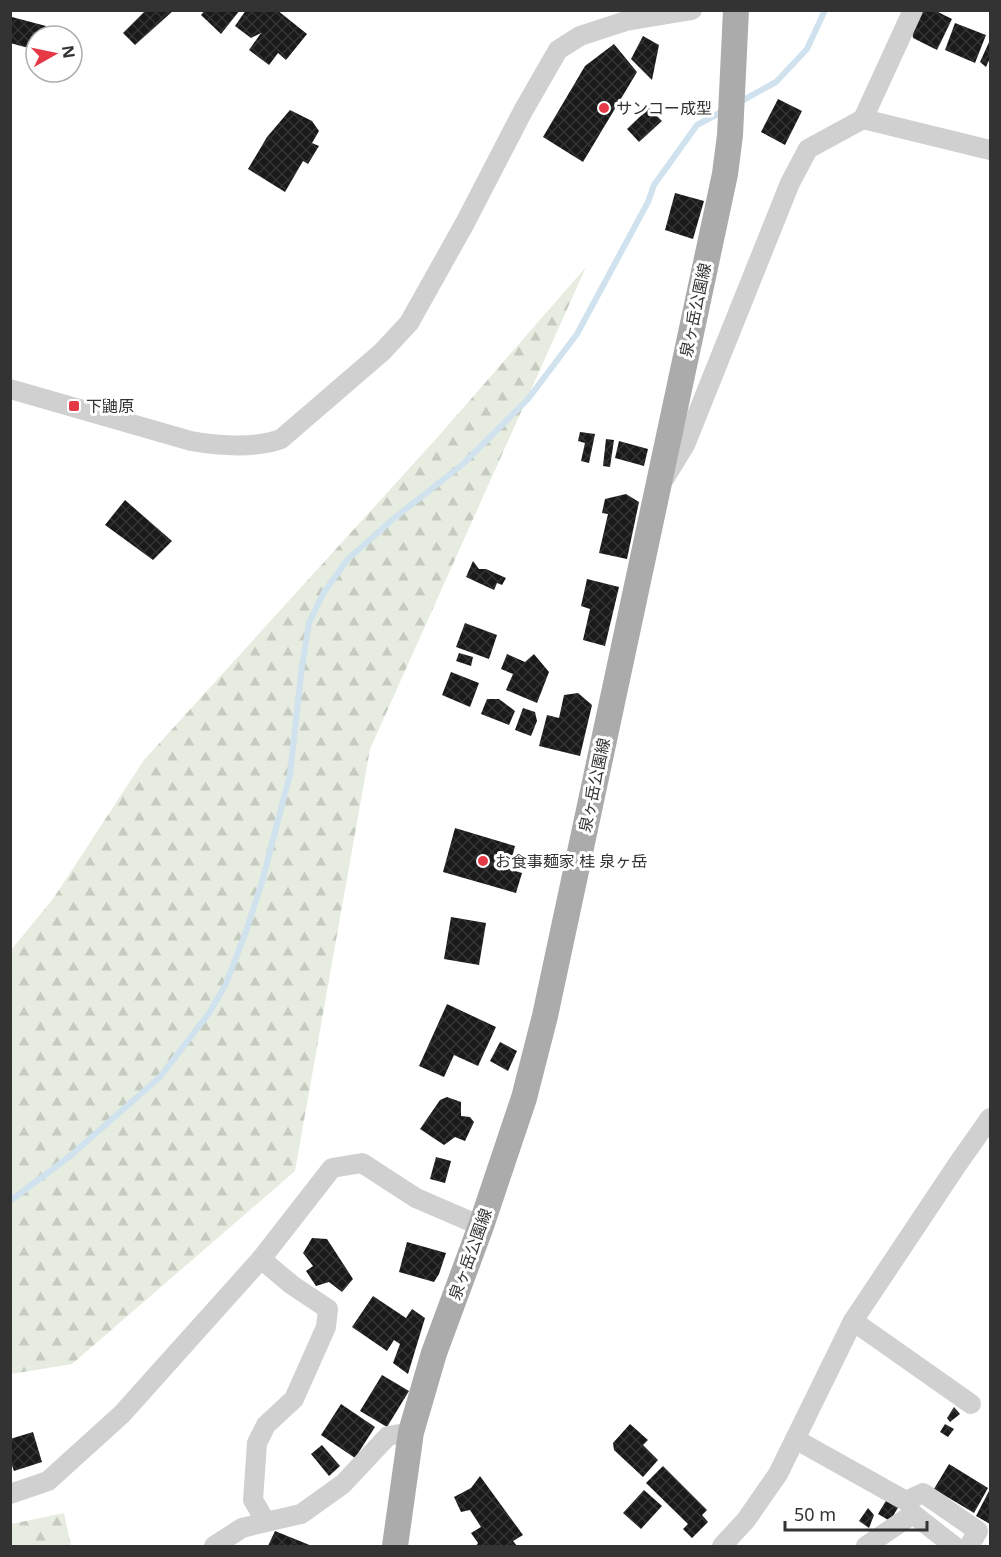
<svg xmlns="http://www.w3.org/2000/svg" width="1001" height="1557" viewBox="0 0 1001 1557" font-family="'Noto Sans','Noto Sans JP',sans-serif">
  <defs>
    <pattern id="forest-firs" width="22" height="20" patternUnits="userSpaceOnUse" patternTransform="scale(1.5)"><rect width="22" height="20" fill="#e6ecdf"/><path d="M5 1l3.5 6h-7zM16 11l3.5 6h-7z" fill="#c6cbc0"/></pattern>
    <pattern id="building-cross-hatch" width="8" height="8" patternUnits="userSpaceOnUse" patternTransform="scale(1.5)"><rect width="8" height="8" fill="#1a1a1a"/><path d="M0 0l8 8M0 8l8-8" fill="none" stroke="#333"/></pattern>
  </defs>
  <rect width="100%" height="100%" fill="#fff"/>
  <g fill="url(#forest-firs)">
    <path d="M 586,267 L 370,749 L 295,1171 L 72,1364 L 11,1374 L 11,950 L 53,899 L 144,760 L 436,439 Z"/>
    <path d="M 64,1513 L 71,1546 L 11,1546 L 11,1524 Z"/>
  </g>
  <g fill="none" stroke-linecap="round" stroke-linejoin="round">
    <g stroke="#cfe2ee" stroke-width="6">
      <path d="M 738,103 L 776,82 L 807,49 L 825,10"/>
      <path d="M 10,1201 L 70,1156 L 160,1077 L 209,1013 L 225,986 L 244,937 L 262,882 L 290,774 L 302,666 L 309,623 L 324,592 L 348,559 L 392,520 L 463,464 L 528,399 L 577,334 L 648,202 L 654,185 L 697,125 L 723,111"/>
    </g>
  </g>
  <g fill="url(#building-cross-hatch)">
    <path d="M 146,10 L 174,10 L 135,45 L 123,33 Z"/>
    <path d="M 205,10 L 240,10 L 221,34 L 201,15 Z"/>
    <path d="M 246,10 L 277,10 L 307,34 L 286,60 L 278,53 L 269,65 L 249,50 L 261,33 L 251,38 L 235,26 Z"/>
    <path d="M 918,10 L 934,10 L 952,19 L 937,50 L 913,38 L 911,24 Z"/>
    <path d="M 12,17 L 46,26 L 43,36 L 36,36 L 36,50 L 10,43 Z"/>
    <path d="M 955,23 L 986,35 L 975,63 L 945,50 Z"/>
    <path d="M 643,36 L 659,45 L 652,80 L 631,59 Z"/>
    <path d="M 990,40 L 990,58 L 986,67 L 980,62 Z"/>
    <path d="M 614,44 L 637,72 L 583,162 L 543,137 L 585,66 Z"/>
    <path d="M 778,99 L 802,111 L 785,145 L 761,132 Z"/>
    <path d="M 649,108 L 662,121 L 639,142 L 627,129 Z"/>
    <path d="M 290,110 L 312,121 L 319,131 L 312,143 L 319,146 L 308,164 L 303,161 L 285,192 L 248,169 L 267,137 Z"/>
    <path d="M 675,193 L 704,201 L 693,239 L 665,230 Z"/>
    <path d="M 580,432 L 595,434 L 589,463 L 581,461 L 585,443 L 578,441 Z"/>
    <path d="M 606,439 L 614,440 L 610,467 L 603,466 Z"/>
    <path d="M 619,441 L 648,449 L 644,466 L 615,458 Z"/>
    <path d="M 626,494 L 639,502 L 627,559 L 599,553 L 608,514 L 602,513 L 605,499 Z"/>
    <path d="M 125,500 L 172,541 L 153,560 L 105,525 Z"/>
    <path d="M 473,561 L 479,569 L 486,569 L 506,578 L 502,585 L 497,583 L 494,590 L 466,577 Z"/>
    <path d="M 587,579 L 619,587 L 605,646 L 583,640 L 590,609 L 581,606 Z"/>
    <path d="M 465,623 L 497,635 L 489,659 L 456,647 Z"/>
    <path d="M 459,653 L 473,657 L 471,666 L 456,661 Z"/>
    <path d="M 507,654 L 525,662 L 534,654 L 549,672 L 537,703 L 506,690 L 513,674 L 501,669 Z"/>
    <path d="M 451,672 L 479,683 L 470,707 L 442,695 Z"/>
    <path d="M 578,693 L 592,705 L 580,756 L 539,746 L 547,715 L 559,718 L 564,695 Z"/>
    <path d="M 487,699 L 499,699 L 515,711 L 509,725 L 481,714 Z"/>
    <path d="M 523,708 L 535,712 L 537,721 L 531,736 L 515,730 Z"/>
    <path d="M 455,828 L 515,846 L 509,869 L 522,873 L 516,893 L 443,872 Z"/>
    <path d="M 451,917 L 486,923 L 479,965 L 444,959 Z"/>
    <path d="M 447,1004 L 496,1027 L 478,1066 L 454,1055 L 444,1077 L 419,1066 Z"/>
    <path d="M 500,1042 L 517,1051 L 508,1071 L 490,1061 Z"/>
    <path d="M 447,1097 L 461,1102 L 461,1116 L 470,1117 L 474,1122 L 465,1141 L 455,1137 L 444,1145 L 420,1129 L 440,1100 Z"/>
    <path d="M 436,1157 L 451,1161 L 445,1183 L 430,1179 Z"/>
    <path d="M 312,1238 L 327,1239 L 353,1279 L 342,1292 L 329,1282 L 316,1286 L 306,1271 L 313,1266 L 303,1253 Z"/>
    <path d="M 407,1242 L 446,1253 L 439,1274 L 434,1282 L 399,1272 Z"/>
    <path d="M 373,1296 L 406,1318 L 412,1309 L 425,1318 L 408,1374 L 393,1363 L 400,1344 L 394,1340 L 387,1351 L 352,1327 Z"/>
    <path d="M 382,1375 L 409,1391 L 387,1427 L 360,1411 Z"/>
    <path d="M 341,1404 L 375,1427 L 355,1458 L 321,1435 Z"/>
    <path d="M 954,1407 L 960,1414 L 950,1422 L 947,1418 Z"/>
    <path d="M 630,1424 L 648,1440 L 643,1445 L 658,1460 L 643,1477 L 614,1450 L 613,1443 Z"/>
    <path d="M 945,1424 L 954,1429 L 948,1437 L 940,1432 Z"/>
    <path d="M 33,1432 L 42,1462 L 14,1471 L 10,1460 L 10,1439 Z"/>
    <path d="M 322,1445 L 340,1466 L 329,1476 L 311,1454 Z"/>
    <path d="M 949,1464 L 988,1488 L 974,1513 L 934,1489 Z"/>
    <path d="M 663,1466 L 707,1510 L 702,1515 L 708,1522 L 692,1538 L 683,1529 L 688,1524 L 646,1483 Z"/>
    <path d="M 480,1476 L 523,1535 L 513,1541 L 517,1546 L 476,1546 L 478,1543 L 471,1533 L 481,1527 L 470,1510 L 461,1512 L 454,1497 L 471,1488 Z"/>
    <path d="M 990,1489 L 990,1524 L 976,1516 Z"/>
    <path d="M 644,1490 L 662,1506 L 641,1529 L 623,1513 Z"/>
    <path d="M 887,1499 L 899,1506 L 890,1521 L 878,1514 Z"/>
    <path d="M 868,1508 L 874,1515 L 869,1528 L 859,1521 Z"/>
    <path d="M 275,1531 L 312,1546 L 268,1546 Z"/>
  </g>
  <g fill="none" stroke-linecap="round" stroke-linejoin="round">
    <g stroke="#d0d0d0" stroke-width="20">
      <path d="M 863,119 L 990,150"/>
      <path d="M 10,389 L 191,441 C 220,446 253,449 281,439 L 382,352 L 409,323 L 465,223 L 523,111 L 558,50 L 580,36 L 626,21 L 692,10"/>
      <path d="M 664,479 L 685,445 L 790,183 L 808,149 L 863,119 L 913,10"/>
      <path d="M 261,1259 L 292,1285 L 328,1309 L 326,1327 L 294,1399 L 266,1425 L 257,1443 L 253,1500 L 266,1522 L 301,1514 L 343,1484 L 388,1436 L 411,1432"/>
      <path d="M 853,1321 L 971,1404"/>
      <path d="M 795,1439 L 906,1501 L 923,1493 L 978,1531 L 969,1546"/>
      <path d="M 10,1494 L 48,1481 L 122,1414 L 261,1259 L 332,1168 L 362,1163 L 416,1198 L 481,1226"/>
      <path d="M 214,1546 L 242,1528 L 266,1522"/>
      <path d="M 722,1546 L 746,1520 L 778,1474 L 853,1321 L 957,1165 L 990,1118"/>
      <path d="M 866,1546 L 913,1514 L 954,1546"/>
    </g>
    <path stroke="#ababab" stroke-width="26" d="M 395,1546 L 411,1432 L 434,1353 L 481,1226 L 524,1098 L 545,1016 L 725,174 L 730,135 L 736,10"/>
  </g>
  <g fill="#e63946" stroke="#fff" stroke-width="2">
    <circle cx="604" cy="108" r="6"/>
    <rect x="68" y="400" width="12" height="12" rx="3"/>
    <circle cx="483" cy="861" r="6"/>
  </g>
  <g text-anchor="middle" stroke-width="6" stroke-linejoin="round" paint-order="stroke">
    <g font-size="16" fill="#333" stroke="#fff" text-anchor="start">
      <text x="616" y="114">サンコー成型</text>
      <text x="86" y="412">下鼬原</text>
      <text x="495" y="867">お食事麺家 桂 泉ヶ岳</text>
    </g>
    <g font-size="16" fill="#333" stroke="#fff">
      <text transform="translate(695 310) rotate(-78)" y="6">泉ヶ岳公園線</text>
      <text transform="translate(594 785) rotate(-78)" y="6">泉ヶ岳公園線</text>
      <text transform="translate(470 1254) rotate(-70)" y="6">泉ヶ岳公園線</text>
    </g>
  </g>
  <rect width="1001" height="1557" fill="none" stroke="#333333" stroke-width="24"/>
  <g transform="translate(54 54) rotate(81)"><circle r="28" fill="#ffffff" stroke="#adadad" stroke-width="1.5"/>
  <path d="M0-4.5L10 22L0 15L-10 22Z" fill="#e63946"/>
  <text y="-9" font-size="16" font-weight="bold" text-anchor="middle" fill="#333333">N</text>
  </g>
  <path d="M785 1521v9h142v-9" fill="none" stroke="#333333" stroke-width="3"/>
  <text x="794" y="1521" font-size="18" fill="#333333" stroke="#ffffff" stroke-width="4.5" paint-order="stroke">50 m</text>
</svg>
